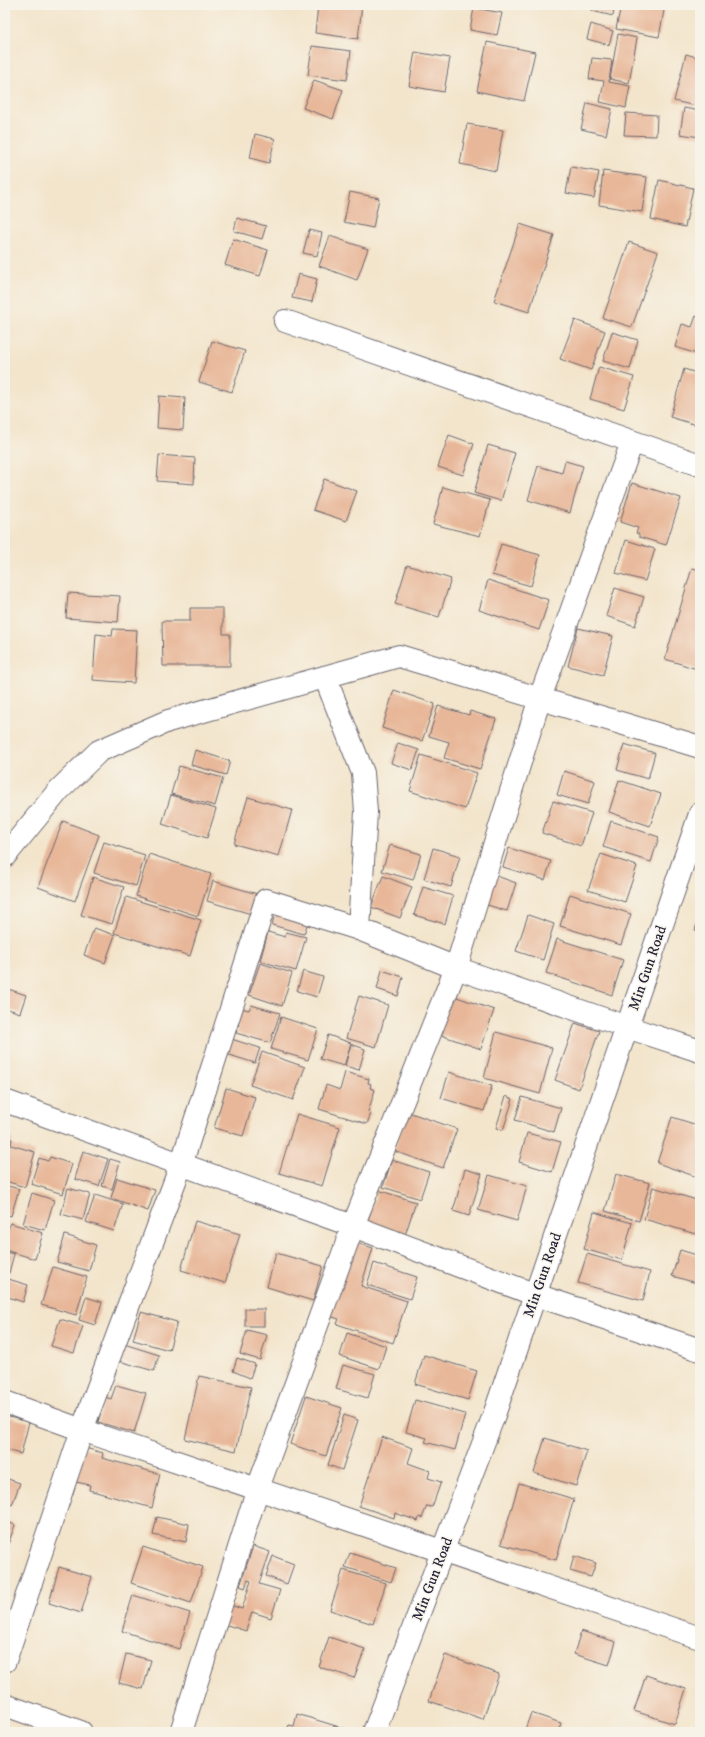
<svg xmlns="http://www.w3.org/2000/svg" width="705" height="1737" viewBox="0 0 705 1737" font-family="'IM FELL DW Pica',serif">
  <rect width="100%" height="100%" fill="#f7f3e8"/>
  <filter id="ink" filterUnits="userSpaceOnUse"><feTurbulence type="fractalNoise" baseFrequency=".025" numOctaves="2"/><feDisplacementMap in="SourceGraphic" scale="8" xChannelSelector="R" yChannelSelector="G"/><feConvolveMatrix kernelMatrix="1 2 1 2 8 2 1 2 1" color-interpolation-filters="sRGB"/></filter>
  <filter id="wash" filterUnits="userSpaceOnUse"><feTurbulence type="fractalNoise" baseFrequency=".012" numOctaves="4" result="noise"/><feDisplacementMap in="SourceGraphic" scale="16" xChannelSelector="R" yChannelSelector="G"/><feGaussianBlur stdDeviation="0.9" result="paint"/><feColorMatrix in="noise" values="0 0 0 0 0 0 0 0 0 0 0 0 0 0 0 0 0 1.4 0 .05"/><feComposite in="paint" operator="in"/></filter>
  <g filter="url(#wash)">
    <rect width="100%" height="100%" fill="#f3e5cc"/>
    <g id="blocks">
      <g fill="#e8b799">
        <path d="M 318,5 L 362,5 L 358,39 L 315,33 Z"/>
        <path d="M 593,5 L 615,5 L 613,16 L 592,11 Z"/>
        <path d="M 621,5 L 665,5 L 659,37 L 616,29 Z"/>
        <path d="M 474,8 L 502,13 L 497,35 L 470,30 Z"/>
        <path d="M 591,24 L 613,31 L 609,45 L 587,39 Z"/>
        <path d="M 618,34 L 637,38 L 629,83 L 610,79 Z"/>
        <path d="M 487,42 L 535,52 L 524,101 L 477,91 Z"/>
        <path d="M 312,46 L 351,51 L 347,80 L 308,75 Z"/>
        <path d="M 415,52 L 450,58 L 444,92 L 409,86 Z"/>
        <path d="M 686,54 L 700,58 L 700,107 L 674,101 Z"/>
        <path d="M 592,58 L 612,60 L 609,82 L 630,86 L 626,108 L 600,102 L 604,81 L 589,79 Z"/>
        <path d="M 314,80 L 343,90 L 333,119 L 303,108 Z"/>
        <path d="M 587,103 L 612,109 L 606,135 L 581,129 Z"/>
        <path d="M 684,108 L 700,111 L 700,137 L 680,134 Z"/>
        <path d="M 626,113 L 657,115 L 656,136 L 624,135 Z"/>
        <path d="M 467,124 L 503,130 L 496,171 L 460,164 Z"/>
        <path d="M 255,134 L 275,139 L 269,163 L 250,158 Z"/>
        <path d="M 571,167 L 599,172 L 594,198 L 566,193 Z"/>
        <path d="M 603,171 L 647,177 L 642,212 L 599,205 Z"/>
        <path d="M 659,180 L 693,188 L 685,227 L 651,219 Z"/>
        <path d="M 350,192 L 379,198 L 373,228 L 344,222 Z"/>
        <path d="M 237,218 L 266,226 L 262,239 L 234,231 Z"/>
        <path d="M 520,224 L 554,235 L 529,312 L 494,301 Z"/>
        <path d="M 309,230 L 322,233 L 317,256 L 303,253 Z"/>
        <path d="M 330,236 L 368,249 L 357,280 L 319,266 Z"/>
        <path d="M 233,239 L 268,250 L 260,276 L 225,265 Z"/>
        <path d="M 629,242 L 658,252 L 632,327 L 603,318 Z"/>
        <path d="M 298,274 L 317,279 L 312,302 L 292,298 Z"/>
        <path d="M 696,316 L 700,318 L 700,355 L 675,347 L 682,324 L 692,327 Z"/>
        <path d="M 575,320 L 605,331 L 591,370 L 560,359 Z"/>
        <path d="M 612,332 L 638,340 L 630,369 L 603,361 Z"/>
        <path d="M 212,341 L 245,351 L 232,392 L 199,382 Z"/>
        <path d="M 599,367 L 634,377 L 624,409 L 590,399 Z"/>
        <path d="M 684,369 L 700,374 L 700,426 L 670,417 Z"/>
        <path d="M 159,396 L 185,398 L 183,430 L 157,428 Z"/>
        <path d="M 449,435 L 474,444 L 463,475 L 438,467 Z"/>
        <path d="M 488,445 L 515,453 L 501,501 L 474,493 Z"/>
        <path d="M 159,455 L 195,458 L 194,484 L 157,481 Z"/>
        <path d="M 565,461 L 583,466 L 570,513 L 528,500 L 538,466 L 562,473 Z"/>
        <path d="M 324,479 L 357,491 L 346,521 L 313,510 Z"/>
        <path d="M 632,483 L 681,498 L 666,545 L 639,537 L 639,534 L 636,533 L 638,528 L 620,522 Z"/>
        <path d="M 443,487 L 490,500 L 480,536 L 433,524 Z"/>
        <path d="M 626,540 L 655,549 L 645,581 L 616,573 Z"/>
        <path d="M 501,544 L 540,555 L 531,586 L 492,575 Z"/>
        <path d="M 407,565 L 451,579 L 439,617 L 395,604 Z"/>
        <path d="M 692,568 L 700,570 L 700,670 L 665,659 Z"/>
        <path d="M 488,580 L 549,600 L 539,630 L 479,610 Z"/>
        <path d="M 615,588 L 644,597 L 635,626 L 606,616 Z"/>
        <path d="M 68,593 L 120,596 L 118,622 L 66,618 Z"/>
        <path d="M 190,608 L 223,608 L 223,634 L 230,634 L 230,666 L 163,666 L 162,621 L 190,621 Z"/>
        <path d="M 578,628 L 613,636 L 603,675 L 568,666 Z"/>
        <path d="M 113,629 L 137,630 L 134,683 L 93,680 L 96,634 L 112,636 Z"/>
        <path d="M 394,690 L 435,704 L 422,741 L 382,728 Z"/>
        <path d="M 438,706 L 469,715 L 470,711 L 496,719 L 480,769 L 444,758 L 449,742 L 429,736 Z"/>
        <path d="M 398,743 L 419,750 L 412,770 L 391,763 Z"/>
        <path d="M 624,744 L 655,753 L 648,779 L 617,770 Z"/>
        <path d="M 195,750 L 230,761 L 226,775 L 191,765 Z"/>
        <path d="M 421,755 L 477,773 L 465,809 L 410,791 Z"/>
        <path d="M 179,766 L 223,778 L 215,806 L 171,794 Z"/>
        <path d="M 564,771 L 595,781 L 588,804 L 557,795 Z"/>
        <path d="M 619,780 L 661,794 L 650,826 L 609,812 Z"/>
        <path d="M 171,795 L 216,809 L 207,838 L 162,824 Z"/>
        <path d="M 248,797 L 292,810 L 279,856 L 234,844 Z"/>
        <path d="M 553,801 L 592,813 L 581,846 L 542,833 Z"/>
        <path d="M 63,821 L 99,835 L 75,901 L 38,887 Z"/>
        <path d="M 611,821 L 659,837 L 651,862 L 603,847 Z"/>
        <path d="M 104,842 L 145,855 L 136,886 L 94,873 Z"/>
        <path d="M 390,845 L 421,854 L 413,880 L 382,871 Z"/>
        <path d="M 433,848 L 460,856 L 451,887 L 424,879 Z"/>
        <path d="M 509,848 L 551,861 L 545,880 L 503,867 Z"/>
        <path d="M 149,854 L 211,874 L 198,916 L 136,896 Z"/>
        <path d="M 601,854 L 637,866 L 625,902 L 588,890 Z"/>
        <path d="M 494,875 L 516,883 L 507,911 L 484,904 Z"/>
        <path d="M 383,876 L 412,887 L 400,918 L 371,907 Z"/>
        <path d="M 93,877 L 124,887 L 112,924 L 81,915 Z"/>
        <path d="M 213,881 L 264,896 L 258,916 L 207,901 Z"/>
        <path d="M 423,887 L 453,896 L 445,924 L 414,915 Z"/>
        <path d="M 570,894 L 631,914 L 621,945 L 560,926 Z"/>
        <path d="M 126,897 L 201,920 L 190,956 L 114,933 Z"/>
        <path d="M 275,913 L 308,922 L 304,934 L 272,925 Z"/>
        <path d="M 700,914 L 700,931 L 695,930 Z"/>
        <path d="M 528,915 L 554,924 L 543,960 L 516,951 Z"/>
        <path d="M 94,928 L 115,935 L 105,963 L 84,955 Z"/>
        <path d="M 268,932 L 285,937 L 286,932 L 306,937 L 296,971 L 260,961 Z"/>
        <path d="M 557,939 L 623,960 L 612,995 L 546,973 Z"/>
        <path d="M 260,963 L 292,973 L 282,1006 L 249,995 Z"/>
        <path d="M 382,970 L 403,977 L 398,996 L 377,989 Z"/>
        <path d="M 303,971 L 323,977 L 317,997 L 297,991 Z"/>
        <path d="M 5,988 L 26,995 L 20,1013 L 5,1008 Z"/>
        <path d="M 451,995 L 494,1010 L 481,1049 L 438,1034 Z"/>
        <path d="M 359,996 L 388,1005 L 376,1047 L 346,1038 Z"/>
        <path d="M 251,1005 L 280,1013 L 270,1043 L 236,1033 L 239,1024 L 236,1023 L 241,1008 L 249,1010 Z"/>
        <path d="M 281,1017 L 318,1029 L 308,1060 L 271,1049 Z"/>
        <path d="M 575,1023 L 599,1031 L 579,1089 L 555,1080 Z"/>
        <path d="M 496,1032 L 552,1048 L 540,1094 L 484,1078 Z"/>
        <path d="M 328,1035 L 351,1043 L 344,1066 L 320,1059 Z"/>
        <path d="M 228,1038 L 260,1048 L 255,1063 L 223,1053 Z"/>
        <path d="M 351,1044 L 365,1049 L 359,1070 L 345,1066 Z"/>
        <path d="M 262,1052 L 305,1067 L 293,1100 L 250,1085 Z"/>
        <path d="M 345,1072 L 369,1079 L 368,1083 L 371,1084 L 370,1088 L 375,1090 L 368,1112 L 371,1113 L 367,1124 L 319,1109 L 326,1085 L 340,1090 Z"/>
        <path d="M 449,1072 L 492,1086 L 484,1111 L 441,1098 Z"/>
        <path d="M 226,1088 L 255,1097 L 243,1136 L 214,1128 Z"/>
        <path d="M 506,1096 L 513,1099 L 503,1130 L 496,1128 Z"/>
        <path d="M 522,1097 L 561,1108 L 554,1132 L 515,1120 Z"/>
        <path d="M 408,1112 L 457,1129 L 443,1168 L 394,1151 Z"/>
        <path d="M 297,1114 L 340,1127 L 322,1186 L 279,1173 Z"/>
        <path d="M 672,1117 L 700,1126 L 700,1178 L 657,1163 Z"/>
        <path d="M 527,1133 L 561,1142 L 552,1172 L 519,1162 Z"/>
        <path d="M 5,1137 L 12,1139 L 11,1145 L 35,1152 L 25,1187 L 5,1181 Z"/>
        <path d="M 83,1151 L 108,1159 L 99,1186 L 75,1179 Z"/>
        <path d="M 50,1157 L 72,1164 L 63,1194 L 31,1184 L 39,1158 L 48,1161 Z"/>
        <path d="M 110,1159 L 120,1162 L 112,1189 L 102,1186 Z"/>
        <path d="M 392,1160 L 429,1172 L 420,1199 L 383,1187 Z"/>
        <path d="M 465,1169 L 482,1174 L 469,1216 L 453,1211 Z"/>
        <path d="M 616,1174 L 650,1183 L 639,1221 L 605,1211 Z"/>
        <path d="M 489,1175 L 527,1186 L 517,1221 L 478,1210 Z"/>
        <path d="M 117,1178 L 155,1190 L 148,1211 L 111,1198 Z"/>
        <path d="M 5,1185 L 19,1189 L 11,1216 L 5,1214 Z"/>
        <path d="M 653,1187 L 700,1201 L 699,1235 L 644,1219 Z"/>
        <path d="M 68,1188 L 90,1194 L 83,1220 L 61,1214 Z"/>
        <path d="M 378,1190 L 416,1202 L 405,1235 L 367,1223 Z"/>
        <path d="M 32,1193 L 54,1200 L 45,1230 L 23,1224 Z"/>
        <path d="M 95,1195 L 123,1204 L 114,1231 L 86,1222 Z"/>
        <path d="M 594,1212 L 632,1223 L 622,1260 L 584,1249 Z"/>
        <path d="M 195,1221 L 240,1234 L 225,1283 L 181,1270 Z"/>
        <path d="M 10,1223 L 43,1233 L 35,1259 L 5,1250 L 5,1239 Z"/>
        <path d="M 65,1235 L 96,1245 L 89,1271 L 57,1262 Z"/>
        <path d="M 353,1242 L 373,1248 L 361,1286 L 407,1301 L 393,1343 L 337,1324 L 339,1319 L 329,1316 Z"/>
        <path d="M 680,1250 L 700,1256 L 700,1284 L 672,1276 Z"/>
        <path d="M 5,1252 L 14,1254 L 9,1273 L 5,1272 Z"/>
        <path d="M 276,1253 L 323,1266 L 313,1301 L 267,1287 Z"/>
        <path d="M 587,1254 L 650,1272 L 643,1301 L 578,1283 Z"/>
        <path d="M 374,1263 L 417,1277 L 410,1299 L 367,1285 Z"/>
        <path d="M 53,1267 L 87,1277 L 76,1315 L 41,1305 Z"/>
        <path d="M 5,1278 L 28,1285 L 23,1302 L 5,1296 Z"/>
        <path d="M 86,1297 L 102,1302 L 95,1325 L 79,1320 Z"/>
        <rect x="245" y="1309" width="19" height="17"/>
        <path d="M 141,1312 L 177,1322 L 169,1350 L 133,1340 Z"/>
        <path d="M 60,1319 L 83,1326 L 74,1353 L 51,1346 Z"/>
        <path d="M 247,1330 L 267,1335 L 260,1360 L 240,1354 Z"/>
        <path d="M 347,1333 L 386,1346 L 379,1369 L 340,1356 Z"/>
        <path d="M 124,1344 L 159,1355 L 154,1371 L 119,1361 Z"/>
        <path d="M 424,1355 L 477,1371 L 468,1400 L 415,1384 Z"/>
        <path d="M 237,1358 L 255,1364 L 250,1378 L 233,1371 Z"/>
        <path d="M 343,1365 L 375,1374 L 368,1398 L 336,1389 Z"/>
        <path d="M 199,1376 L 251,1387 L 236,1451 L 185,1439 Z"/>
        <path d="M 116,1385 L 146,1393 L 134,1433 L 98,1422 L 105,1397 L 111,1399 Z"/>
        <path d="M 306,1396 L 342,1408 L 326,1456 L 290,1444 Z"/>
        <path d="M 415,1400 L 465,1414 L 455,1450 L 425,1442 L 427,1438 L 406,1432 Z"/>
        <path d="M 344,1415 L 358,1420 L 342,1470 L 328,1465 Z"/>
        <path d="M 5,1416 L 29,1422 L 21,1454 L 5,1450 Z"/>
        <path d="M 382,1437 L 413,1448 L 408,1463 L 430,1471 L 428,1478 L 441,1482 L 432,1507 L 427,1506 L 422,1518 L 419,1517 L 418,1521 L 395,1513 L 394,1518 L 359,1506 Z"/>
        <path d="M 545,1438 L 587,1451 L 576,1486 L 534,1473 Z"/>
        <path d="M 85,1448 L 103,1453 L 102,1458 L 160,1474 L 152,1508 L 89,1490 L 90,1485 L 76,1482 Z"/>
        <path d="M 5,1478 L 20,1483 L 12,1505 L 5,1503 Z"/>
        <path d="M 519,1483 L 574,1499 L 556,1560 L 501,1544 Z"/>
        <path d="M 157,1517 L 189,1524 L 186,1542 L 153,1535 Z"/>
        <path d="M 5,1521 L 15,1525 L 5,1553 Z"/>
        <path d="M 253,1546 L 270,1552 L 259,1584 L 280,1590 L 271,1618 L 252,1612 L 246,1631 L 224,1624 L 230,1605 L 242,1609 L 251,1581 L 248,1580 L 245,1588 L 240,1586 Z"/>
        <path d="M 143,1547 L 203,1567 L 191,1603 L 131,1583 Z"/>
        <path d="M 350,1553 L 396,1568 L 391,1582 L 345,1567 Z"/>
        <path d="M 273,1556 L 294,1564 L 287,1584 L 266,1576 Z"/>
        <path d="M 574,1556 L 596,1563 L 591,1577 L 570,1571 Z"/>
        <path d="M 59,1567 L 92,1577 L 81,1613 L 49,1603 Z"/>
        <path d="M 343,1570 L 386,1583 L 373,1624 L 330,1610 Z"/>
        <path d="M 133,1595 L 190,1613 L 179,1649 L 122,1631 Z"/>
        <path d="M 581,1631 L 616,1642 L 609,1665 L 574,1654 Z"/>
        <path d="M 329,1637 L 365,1649 L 354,1678 L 319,1667 Z"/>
        <path d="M 126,1654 L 151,1660 L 143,1689 L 119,1683 Z"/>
        <path d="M 445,1655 L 499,1674 L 483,1719 L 429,1701 Z"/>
        <path d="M 646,1675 L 686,1689 L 675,1724 L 634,1711 Z"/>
        <path d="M 531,1713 L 561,1723 L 558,1732 L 524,1732 Z"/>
        <path d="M 297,1714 L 349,1730 L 348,1732 L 282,1732 L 283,1729 L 287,1730 L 289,1725 L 294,1726 Z"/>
      </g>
    </g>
  </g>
  <g filter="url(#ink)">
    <use href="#blocks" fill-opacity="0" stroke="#6b666e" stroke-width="1"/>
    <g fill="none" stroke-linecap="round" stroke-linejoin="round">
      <defs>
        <g id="minor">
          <path d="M 285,321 L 700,465"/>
          <path d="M 325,677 L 363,773 L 366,812 L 359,929"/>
          <path d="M 5,856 L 59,790 L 99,751 L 168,721 L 399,656 L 700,747"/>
          <path d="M 5,1101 L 353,1226 L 536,1295 L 700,1350"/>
          <path d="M 5,1402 L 82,1430 L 700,1638"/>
          <path d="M 5,1661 L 82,1430 L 181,1165 L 266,900 L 359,929 L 456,968 L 627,1027 L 700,1051"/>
          <path d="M 5,1705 L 81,1732"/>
          <path d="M 181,1732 L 258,1488 L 353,1226 L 456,968 L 540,698 L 632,442"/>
        </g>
        <path id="tertiary" d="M 374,1732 L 494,1415 L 700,814"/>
      </defs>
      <use href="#minor" stroke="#6b666e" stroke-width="24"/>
      <use href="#tertiary" stroke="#6b666e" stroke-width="24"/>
      <use href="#minor" stroke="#fff" stroke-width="22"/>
      <use href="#tertiary" stroke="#fff" stroke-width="22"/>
    </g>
  </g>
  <g text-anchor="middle" stroke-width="3" stroke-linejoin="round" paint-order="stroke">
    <g font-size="15" fill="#22223b" stroke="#f7f3e8">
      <text transform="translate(647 968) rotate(-71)" y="5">Min Gun Road</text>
      <text transform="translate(542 1275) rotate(-71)" y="5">Min Gun Road</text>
      <text transform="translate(432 1579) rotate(-69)" y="5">Min Gun Road</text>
    </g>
  </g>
  <rect width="705" height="1737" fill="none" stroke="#f7f3e8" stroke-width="20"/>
</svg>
